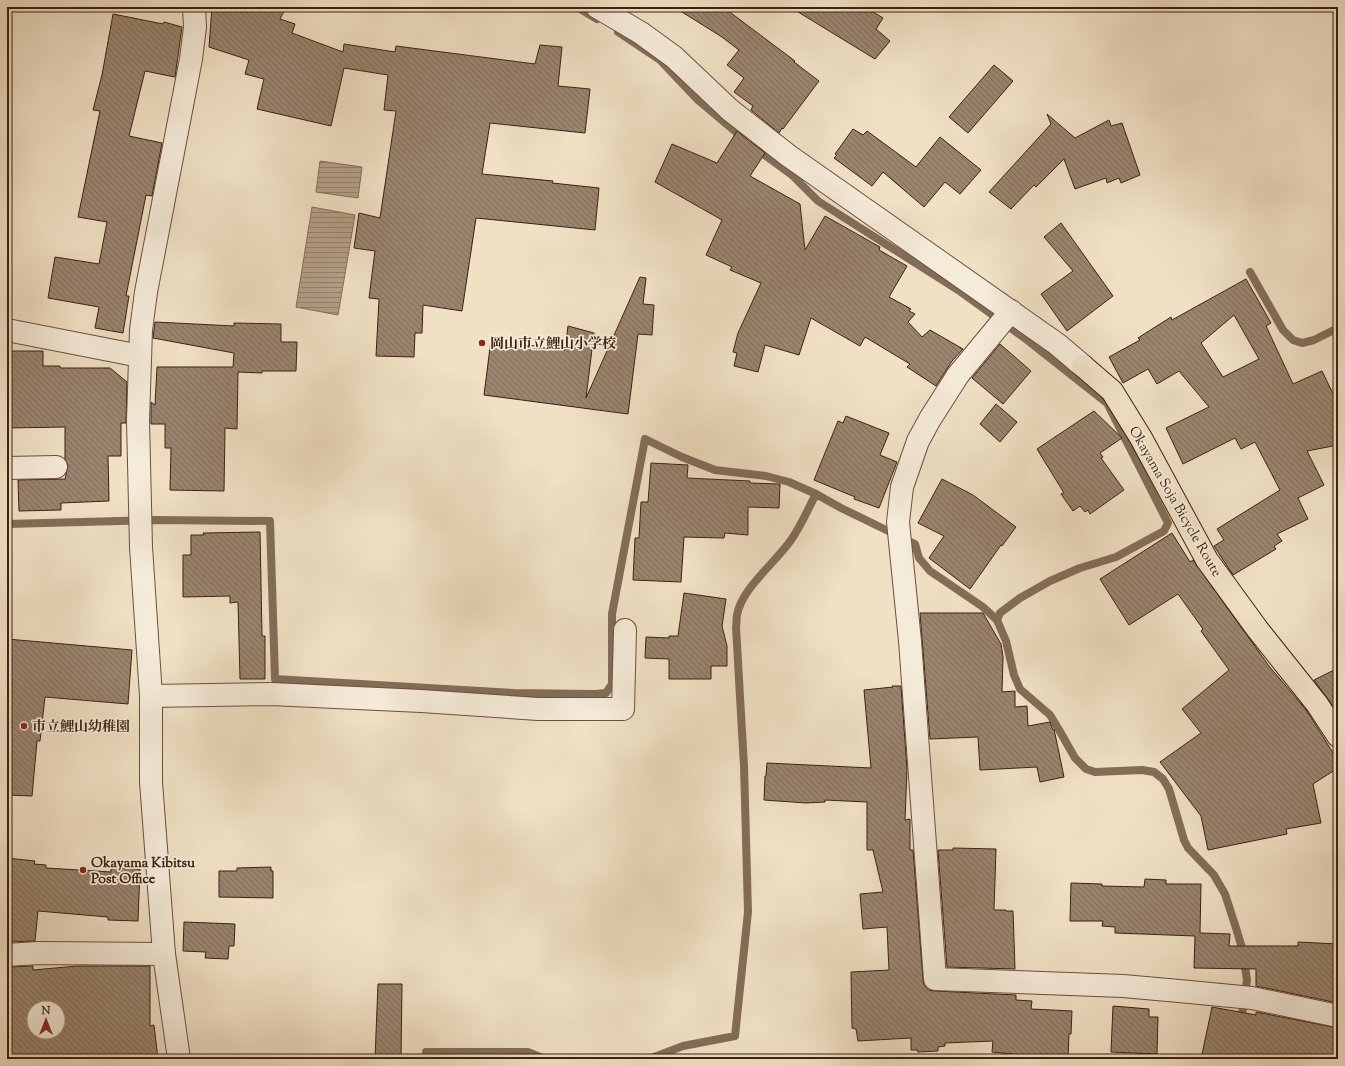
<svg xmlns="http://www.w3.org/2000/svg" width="1345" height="1066" viewBox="0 0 1345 1066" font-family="'Sorts Mill Goudy','Noto Serif JP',serif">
  <defs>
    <pattern id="water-rules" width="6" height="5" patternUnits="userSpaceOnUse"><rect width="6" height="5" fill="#b39f87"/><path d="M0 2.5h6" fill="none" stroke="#93816d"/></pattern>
    <pattern id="building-back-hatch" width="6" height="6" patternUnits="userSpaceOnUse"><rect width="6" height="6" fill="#9a846e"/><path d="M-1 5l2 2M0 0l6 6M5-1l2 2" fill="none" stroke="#7f6c59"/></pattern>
  </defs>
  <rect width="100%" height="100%" fill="#f0e0c4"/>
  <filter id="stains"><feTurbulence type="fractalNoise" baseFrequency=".005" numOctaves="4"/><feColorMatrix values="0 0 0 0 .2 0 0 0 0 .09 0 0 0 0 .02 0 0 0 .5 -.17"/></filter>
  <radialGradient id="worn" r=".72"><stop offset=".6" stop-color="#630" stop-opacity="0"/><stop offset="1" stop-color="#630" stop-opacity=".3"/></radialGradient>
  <g fill="url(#water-rules)" stroke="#836d58">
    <path d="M 320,161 L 362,167 L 358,198 L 316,192 Z"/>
    <path d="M 312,207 L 355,215 L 338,315 L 296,307 Z"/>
  </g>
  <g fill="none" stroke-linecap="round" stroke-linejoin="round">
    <g stroke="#836d58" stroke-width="8">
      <path d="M 577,7 L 597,19"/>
      <path d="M 618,32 L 660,60 L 698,100 L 743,138"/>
      <path d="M 755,148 L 792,175 L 818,201 L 961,292 L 1026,339 L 1107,403 L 1168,523 L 1164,531 L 1116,557 L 1080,568 L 1050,581 L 1020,598 L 1000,613 L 997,620 L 1006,641 L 1014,675 L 1020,689 L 1050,715 L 1058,728 L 1075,758 L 1086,769 L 1095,772 L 1142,770 L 1154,772 L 1163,779 L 1169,789 L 1184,840 L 1188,848 L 1214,875 L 1218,882 L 1225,894 L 1236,928 L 1242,948 L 1247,980 L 1241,1022"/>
      <path d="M 1250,272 L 1283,330 L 1293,340 L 1302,343 L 1314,340 L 1338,328"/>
      <path d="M 7,524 L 157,520 L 270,521 L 275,679 L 514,693 L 596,694 L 606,693 L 612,684 L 612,614 L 645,439 L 682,457 L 715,470 L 766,476 L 789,482 L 816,494"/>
      <path d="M 426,1059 L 426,1052 L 528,1052 L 545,1059"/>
      <path d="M 649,1059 L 683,1046 L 735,1036 L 748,912 L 744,766 L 736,627 C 737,623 736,619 737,615 C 741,589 776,562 791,540 C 801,526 808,509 816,494 L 841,508 L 915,544 L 919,558 L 930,571 L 983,607 L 997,620"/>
    </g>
  </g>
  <g fill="url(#building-back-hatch)" stroke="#3c2111" fill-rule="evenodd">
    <path d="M 212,7 L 286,7 L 280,19 L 295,24 L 292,33 L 343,52 L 344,44 L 395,52 L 396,46 L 535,64 L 540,45 L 562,47 L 558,86 L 590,89 L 585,133 L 490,123 L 482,174 L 553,181 L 552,183 L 599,188 L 595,230 L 476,218 L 462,311 L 423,305 L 422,333 L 415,333 L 414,357 L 376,356 L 379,299 L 369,298 L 375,251 L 354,248 L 359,213 L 380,218 L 396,111 L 384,110 L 388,75 L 344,68 L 331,126 L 257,109 L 264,79 L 245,74 L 249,60 L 209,47 Z"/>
    <path d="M 674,7 L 723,7 L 795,61 L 794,62 L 819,81 L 783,129 L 782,128 L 779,133 L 751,110 L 753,106 L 734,92 L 744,78 L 727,65 L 739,50 L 722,37 Z"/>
    <path d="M 790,7 L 865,7 L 883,18 L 876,29 L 890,41 L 875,59 Z"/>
    <path d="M 113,14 L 163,24 L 164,22 L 182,27 L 175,77 L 145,71 L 129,136 L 162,143 L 152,196 L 146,195 L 126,296 L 129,296 L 123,333 L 95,328 L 99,307 L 48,298 L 55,257 L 99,264 L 107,222 L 78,217 L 100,111 L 93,110 L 102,75 Z"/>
    <path d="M 994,65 L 1013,81 L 968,133 L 949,117 Z"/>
    <path d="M 1047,114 L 1075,138 L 1109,120 L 1111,126 L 1122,123 L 1140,175 L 1121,183 L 1119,178 L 1107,183 L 1106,178 L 1075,189 L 1064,159 L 1036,187 L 1034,185 L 1011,209 L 989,192 L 1051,124 Z"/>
    <path d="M 853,129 L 863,135 L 867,131 L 916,167 L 940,137 L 981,170 L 960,194 L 945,182 L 924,207 L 883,172 L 872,186 L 834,158 L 837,155 L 835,154 Z"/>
    <path d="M 737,131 L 765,153 L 750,176 L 800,204 L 805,250 L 825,216 L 880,247 L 879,250 L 907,266 L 889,297 L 911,309 L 909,311 L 915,314 L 908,322 L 922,337 L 930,330 L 963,349 L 952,361 L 936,386 L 907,367 L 910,364 L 865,337 L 860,346 L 811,318 L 799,355 L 765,345 L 758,372 L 734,366 L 737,353 L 733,352 L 738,333 L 761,283 L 730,270 L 732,267 L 706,255 L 722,220 L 655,182 L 672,144 L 717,163 Z"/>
    <path d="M 1061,223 L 1113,296 L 1067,331 L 1041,294 L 1073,271 L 1044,237 Z"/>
    <path d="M 640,277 L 646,278 L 643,304 L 654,305 L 652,335 L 638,334 L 628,414 L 484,395 L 491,340 L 565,350 L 568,326 L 594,333 L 586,398 Z"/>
    <path d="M 1246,279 L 1271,323 L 1266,326 L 1293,384 L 1322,371 L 1338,404 L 1338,445 L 1307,451 L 1324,485 L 1298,498 L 1308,519 L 1277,534 L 1282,541 L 1274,546 L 1276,549 L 1233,575 L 1214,546 L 1224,540 L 1217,529 L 1280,490 L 1255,442 L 1241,449 L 1235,438 L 1183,464 L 1166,428 L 1209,407 L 1179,371 L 1157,384 L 1148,369 L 1123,383 L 1109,357 L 1140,340 L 1138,338 L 1171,317 L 1172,320 ZM 1234,315 L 1259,359 L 1223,377 L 1201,343 Z"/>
    <path d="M 155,322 L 234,326 L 234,323 L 281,324 L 281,342 L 297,342 L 296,371 L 262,371 L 262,373 L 238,372 L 237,429 L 225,428 L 224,491 L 170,490 L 171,448 L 165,448 L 165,424 L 151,424 L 151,402 L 155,405 L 157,367 L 233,367 L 234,353 L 153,338 Z"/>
    <path d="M 1000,344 L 1031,371 L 1003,404 L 972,378 Z"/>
    <path d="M 7,351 L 43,351 L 43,366 L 60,366 L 60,368 L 110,368 L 127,382 L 126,423 L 121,423 L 121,456 L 108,456 L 109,501 L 61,503 L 61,510 L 19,511 L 18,480 L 65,479 L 68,466 L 65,459 L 65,427 L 7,428 Z"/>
    <path d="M 996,404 L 1017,422 L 1000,442 L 980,424 Z"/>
    <path d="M 1094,411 L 1122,438 L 1100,453 L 1103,457 L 1101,458 L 1124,490 L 1090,514 L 1088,510 L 1085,512 L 1080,506 L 1073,511 L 1061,494 L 1064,493 L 1037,449 Z"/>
    <path d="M 846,416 L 889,433 L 880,455 L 897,462 L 879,508 L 854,499 L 855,497 L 814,480 L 838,421 L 843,423 Z"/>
    <path d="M 651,463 L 688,465 L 687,478 L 750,481 L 750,483 L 780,484 L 779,508 L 748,507 L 748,535 L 725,533 L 724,538 L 684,537 L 681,582 L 633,580 L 635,538 L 639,538 L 641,502 L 648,502 Z"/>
    <path d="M 942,479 L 973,495 L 1016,527 L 1002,546 L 1001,545 L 970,589 L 929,558 L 944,536 L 918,523 Z"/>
    <path d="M 260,532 L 262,636 L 265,636 L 265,679 L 240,679 L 238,602 L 230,603 L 230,596 L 183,597 L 183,555 L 191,555 L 191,535 L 204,535 L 203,533 Z"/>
    <path d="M 1172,533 L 1190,562 L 1193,560 L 1269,666 L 1307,711 L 1338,761 L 1338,768 L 1313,784 L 1321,823 L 1286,829 L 1287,834 L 1208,850 L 1201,816 L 1160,762 L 1201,733 L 1182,709 L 1229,670 L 1201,631 L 1203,629 L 1178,594 L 1129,625 L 1100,579 Z"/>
    <path d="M 684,593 L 726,599 L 722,626 L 727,646 L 727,666 L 711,666 L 711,679 L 669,679 L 669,659 L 645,658 L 646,637 L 669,638 L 669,636 L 678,636 Z"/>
    <path d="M 920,613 L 983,613 L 1001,644 L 1003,657 L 1002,692 L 1015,691 L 1015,707 L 1027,706 L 1028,726 L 1050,722 L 1053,730 L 1054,729 L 1064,777 L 1040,782 L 1037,767 L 980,770 L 978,737 L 930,739 Z"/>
    <path d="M 7,639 L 132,650 L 128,704 L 45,697 L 40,741 L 37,741 L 32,796 L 7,795 Z"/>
    <path d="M 1338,668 L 1338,712 L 1337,712 L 1314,680 Z"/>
    <path d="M 892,686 L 901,686 L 907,769 L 905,820 L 910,819 L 910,850 L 913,850 L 923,980 L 924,985 L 928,990 L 935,991 L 1016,995 L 1016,1000 L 1032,1001 L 1031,1009 L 1072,1011 L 1071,1034 L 1069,1034 L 1068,1059 L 1031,1059 L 1031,1056 L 992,1052 L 993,1041 L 945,1043 L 945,1046 L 938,1047 L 938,1051 L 918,1052 L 917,1050 L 911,1050 L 911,1038 L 858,1041 L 856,1029 L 852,1028 L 851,972 L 889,970 L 887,927 L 863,929 L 860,894 L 883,892 L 873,850 L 867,850 L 867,802 L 825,800 L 825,802 L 806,803 L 764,800 L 765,776 L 766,776 L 767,763 L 871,768 L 864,690 L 893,687 Z"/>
    <path d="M 953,848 L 996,849 L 994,910 L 1006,910 L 1006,911 L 1013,911 L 1015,969 L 947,967 L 938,850 L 953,850 Z"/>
    <path d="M 7,858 L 35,861 L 34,864 L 46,865 L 46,868 L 111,872 L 111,868 L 140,869 L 138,921 L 108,920 L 108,917 L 38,911 L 35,941 L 7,942 Z"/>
    <path d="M 271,867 L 271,871 L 273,871 L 273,898 L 219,897 L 219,871 L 237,871 L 237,868 Z"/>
    <path d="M 1145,879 L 1166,880 L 1166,884 L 1201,884 L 1200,933 L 1230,934 L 1229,946 L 1298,946 L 1298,942 L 1338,944 L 1338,1003 L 1256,986 L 1256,969 L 1194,968 L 1195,936 L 1115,933 L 1115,927 L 1102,926 L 1103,921 L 1070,921 L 1071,883 L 1102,884 L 1102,886 L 1144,887 Z"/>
    <path d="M 184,922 L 235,924 L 234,946 L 229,946 L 228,959 L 205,958 L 206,952 L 183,951 Z"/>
    <path d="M 33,966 L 33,970 L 77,966 L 150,966 L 150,1026 L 154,1025 L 158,1059 L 7,1059 L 7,967 ZM 34,1008 L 58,1008 L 58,1032 L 34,1032 Z"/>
    <path d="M 378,984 L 402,984 L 401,1059 L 375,1059 Z"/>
    <path d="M 1113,1006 L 1149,1009 L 1149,1017 L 1158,1017 L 1157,1054 L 1111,1052 Z"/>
    <path d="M 1212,1007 L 1256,1015 L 1256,1012 L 1338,1028 L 1338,1059 L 1201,1059 Z"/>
  </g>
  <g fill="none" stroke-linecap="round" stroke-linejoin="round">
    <defs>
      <g id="minor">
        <path d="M 597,7 L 641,33 L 674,57 L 730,110 L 789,156 L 1057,344 L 1083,366"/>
        <path d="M 1011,311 L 958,375 L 930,419 L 918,441 L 902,487 L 898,522 L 910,641 L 935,979 L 1123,986 L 1179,991 L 1252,998 L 1338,1016"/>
        <path d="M 7,330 L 140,356"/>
        <path d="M 7,468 L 56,467"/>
        <path d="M 151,696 L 271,694 L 421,701 L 538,709 L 623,709 L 625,630"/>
        <path d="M 7,955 L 38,953 L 164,954"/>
        <path d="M 179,1059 L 164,954 L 151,782 L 151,696 L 141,547 L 138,420 L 141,330 L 146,292 L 191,59 L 195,27 L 194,7"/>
      </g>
      <path id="major" d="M 1083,366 L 1112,391 L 1141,438 L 1207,560 L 1258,630 L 1317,704 L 1338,736"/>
    </defs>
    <use href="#minor" stroke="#69513e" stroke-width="24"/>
    <use href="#major" stroke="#3c2111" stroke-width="24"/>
    <use href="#minor" stroke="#f5ebd9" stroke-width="22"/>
    <use href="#major" stroke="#f0e0c4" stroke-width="22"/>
  </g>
  <g fill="#8f2418" stroke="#f5ebd9" stroke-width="1.5">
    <circle cx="482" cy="343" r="4"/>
    <circle cx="24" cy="726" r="4"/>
    <circle cx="83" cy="870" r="4"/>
  </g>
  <g text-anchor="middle" stroke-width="3.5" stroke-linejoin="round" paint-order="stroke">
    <g font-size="14" font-weight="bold" fill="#3c2111" stroke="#f5ebd9" text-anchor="start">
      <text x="490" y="348">岡山市立鯉山小学校</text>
      <text x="32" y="731">市立鯉山幼稚園</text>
      <text x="91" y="867">Okayama Kibitsu<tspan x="91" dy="16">Post Office</tspan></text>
    </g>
    <g font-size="14" fill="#3c2111" stroke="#f5ebd9">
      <text transform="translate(1176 501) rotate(60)" y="5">Okayama Soja Bicycle Route</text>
    </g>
  </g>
  <rect width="1345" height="1066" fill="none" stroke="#f0e0c4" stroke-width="24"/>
  <rect x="8" y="8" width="1329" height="1050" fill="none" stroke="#3c2111" stroke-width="2"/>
  <rect x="12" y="12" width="1321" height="1042" fill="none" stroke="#3c2111"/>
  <g transform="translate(46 1020)"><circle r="19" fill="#f5ebd9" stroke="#ab9a89"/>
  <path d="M0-3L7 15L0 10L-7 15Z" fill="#8f2418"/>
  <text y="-6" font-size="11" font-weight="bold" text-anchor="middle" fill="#3c2111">N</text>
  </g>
  <rect width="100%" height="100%" filter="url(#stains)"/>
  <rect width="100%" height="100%" fill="url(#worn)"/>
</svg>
